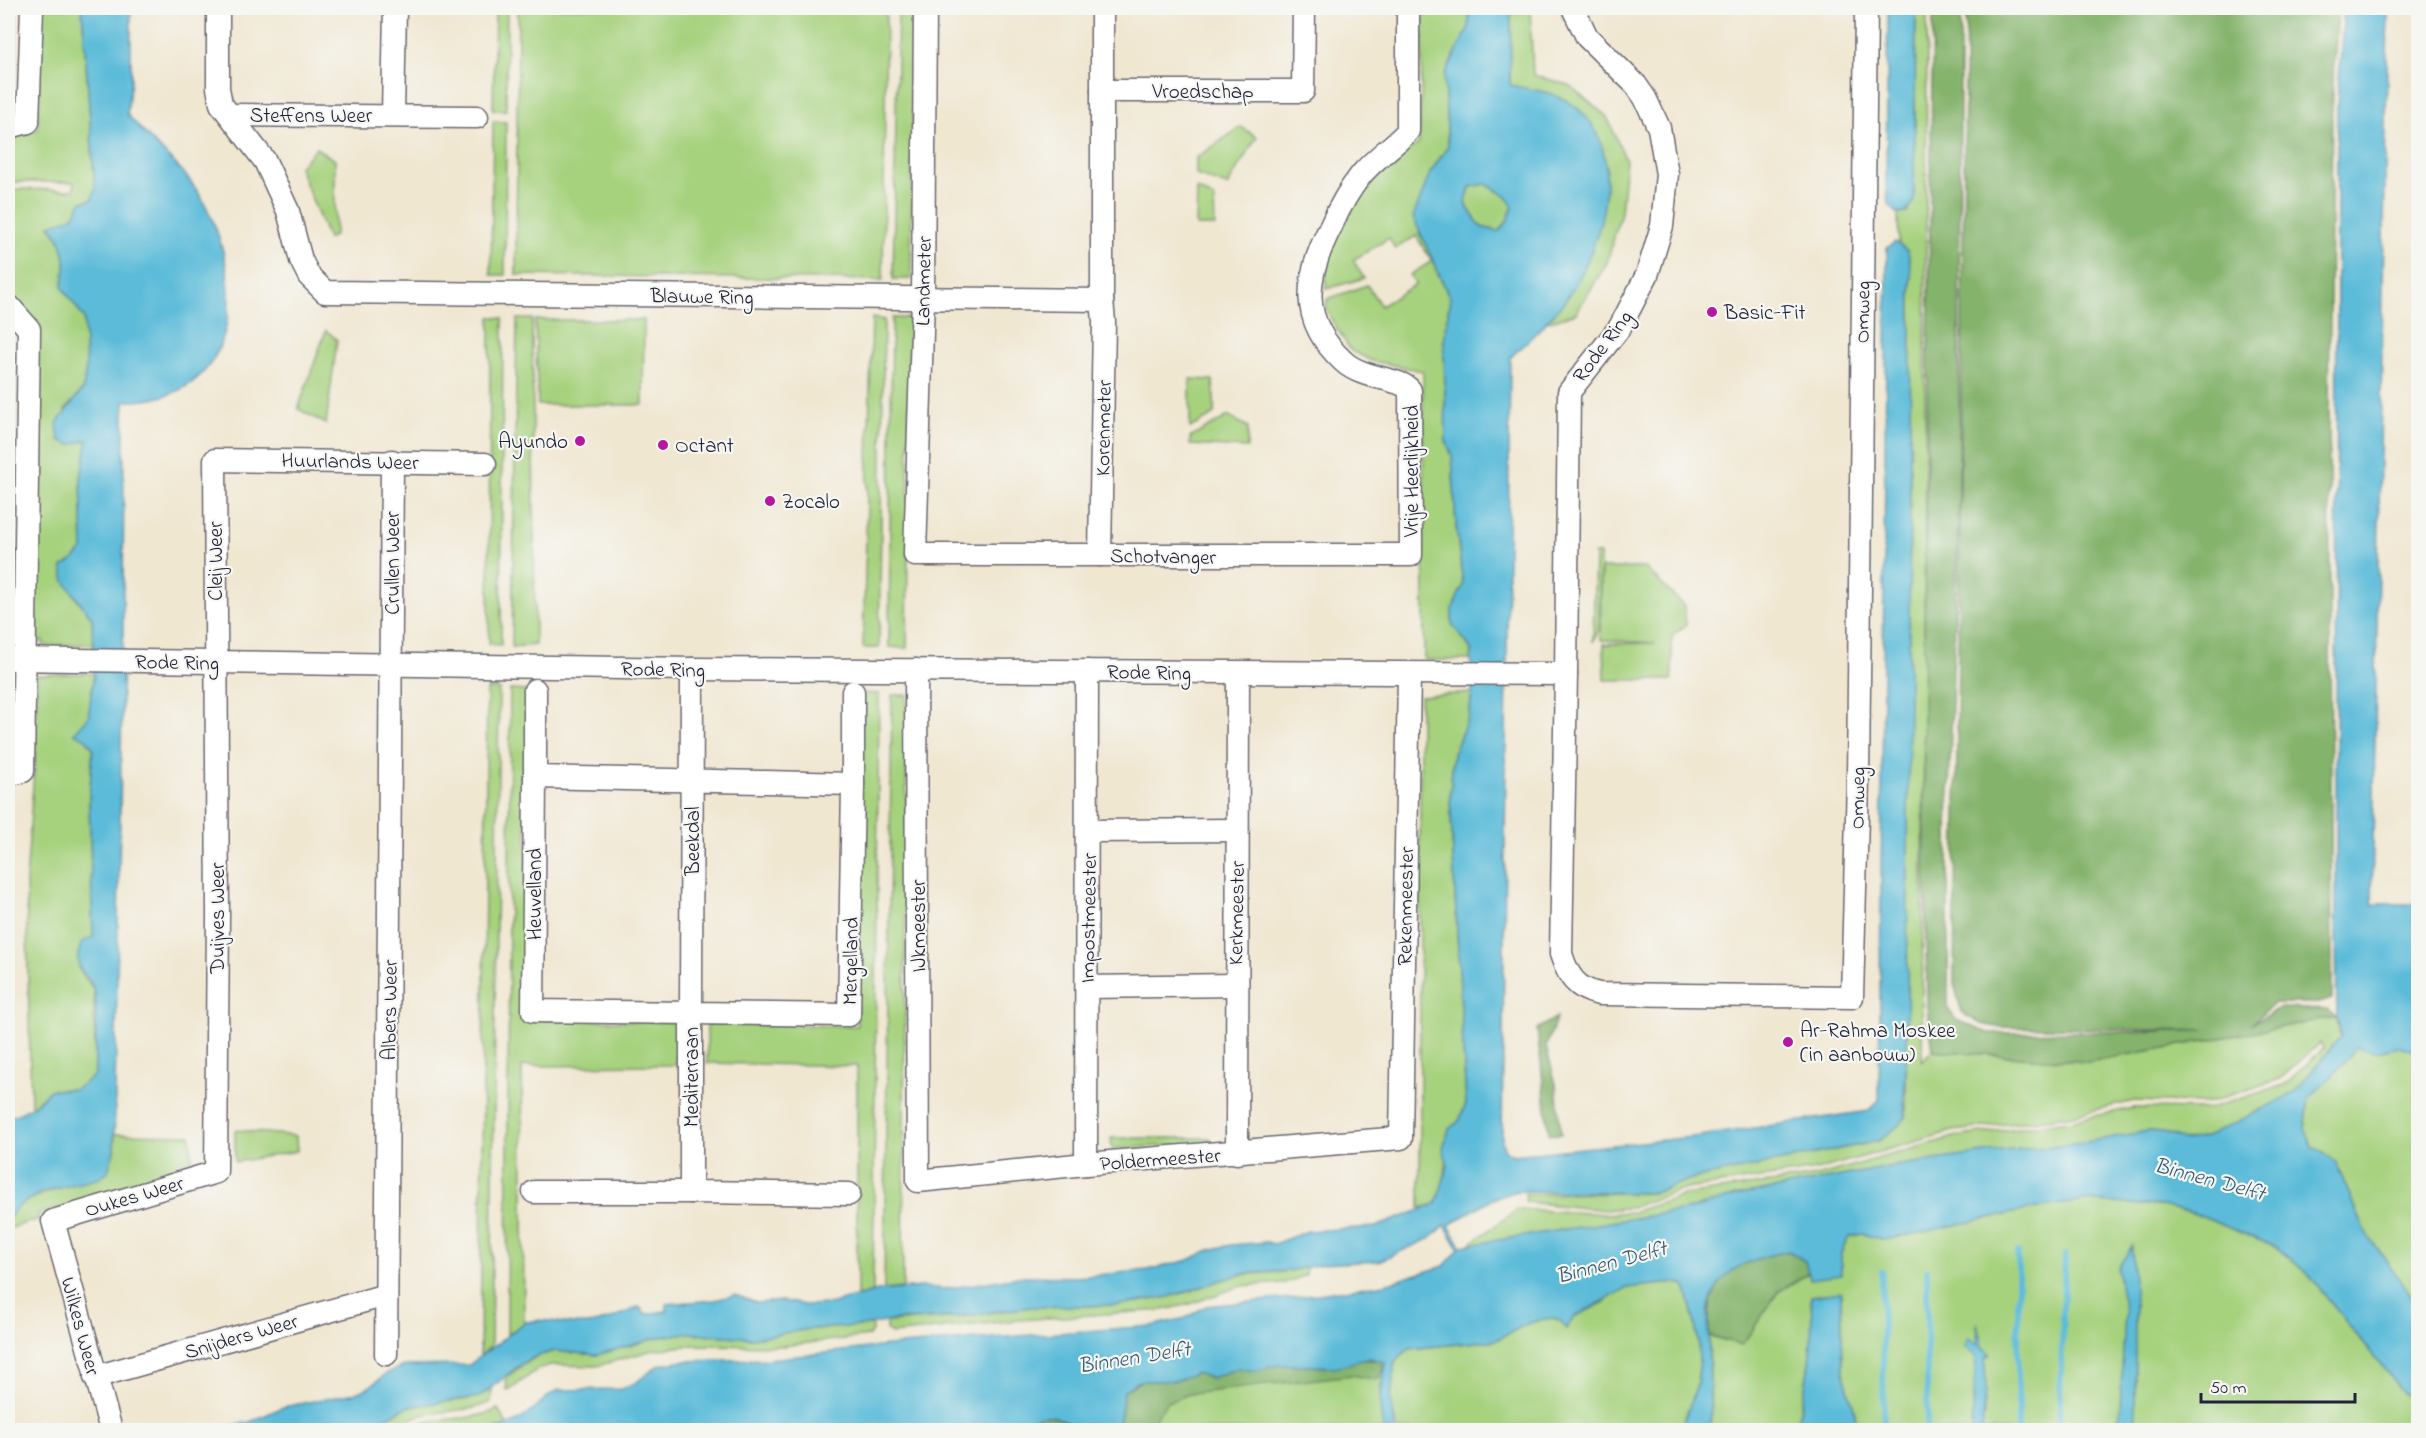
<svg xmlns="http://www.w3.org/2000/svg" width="2426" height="1438" viewBox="0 0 2426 1438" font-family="'Indie Flower',sans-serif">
  <rect width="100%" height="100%" fill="#f6f6f2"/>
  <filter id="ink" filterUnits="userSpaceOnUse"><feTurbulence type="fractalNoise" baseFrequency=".0167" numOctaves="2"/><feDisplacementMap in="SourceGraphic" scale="12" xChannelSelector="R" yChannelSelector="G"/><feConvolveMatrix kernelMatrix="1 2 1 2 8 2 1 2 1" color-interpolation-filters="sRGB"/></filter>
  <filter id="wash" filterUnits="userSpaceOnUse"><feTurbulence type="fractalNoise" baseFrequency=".008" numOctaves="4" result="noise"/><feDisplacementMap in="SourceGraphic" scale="24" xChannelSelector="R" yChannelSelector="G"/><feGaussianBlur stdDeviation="1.35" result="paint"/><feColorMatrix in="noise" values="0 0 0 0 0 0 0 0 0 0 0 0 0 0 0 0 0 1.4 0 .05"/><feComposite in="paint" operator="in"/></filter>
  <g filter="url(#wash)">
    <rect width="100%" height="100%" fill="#f0e7d1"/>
    <g fill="#a6d17d" stroke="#647a5c" stroke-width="1.5">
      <path d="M 40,8 L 82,8 L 95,189 L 92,200 L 82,201 L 73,217 L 50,226 C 66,245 68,263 62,287 L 84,318 L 86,367 L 83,389 L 65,410 L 88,440 L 81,477 L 83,549 L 73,560 L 73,594 L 92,618 L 93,644 L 43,646 L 44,641 L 29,640 L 36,323 L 8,295 L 8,189 L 74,190 L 74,182 L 8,182 L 8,137 L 38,130 Z"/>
      <path d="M 495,8 L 507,8 L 506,110 L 493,110 Z"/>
      <path d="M 518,8 L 886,8 L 883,280 L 516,275 Z"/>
      <path d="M 898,8 L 914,8 L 911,279 L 893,279 Z"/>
      <path d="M 1424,8 L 1469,8 L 1469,27 L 1444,76 L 1448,146 L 1430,173 L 1419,233 L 1436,261 L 1433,264 L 1450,298 L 1444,343 L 1446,441 L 1452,455 L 1456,525 L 1463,585 L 1452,610 L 1452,624 L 1471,649 L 1470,660 L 1424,660 L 1423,371 L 1372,361 L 1351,351 L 1332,321 L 1326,308 L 1327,299 L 1367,285 L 1381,306 L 1416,284 L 1410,275 L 1432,261 L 1416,236 L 1395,249 L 1389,238 L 1353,260 L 1364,278 L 1326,289 C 1322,259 1349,201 1371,180 C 1385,166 1403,155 1419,143 Z"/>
      <path d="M 1511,8 L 1530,8 L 1533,75 L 1569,85 L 1607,117 L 1626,160 L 1621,212 L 1607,263 L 1576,313 L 1544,323 L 1569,295 L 1607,171 L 1600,141 L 1587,119 L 1510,86 Z"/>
      <path d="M 1916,8 L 1927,8 L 1922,1061 L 1932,1050 L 2087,1062 L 2337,1017 L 2340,1037 L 2294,1093 L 2210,1136 L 2186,1141 L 2162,1132 L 2149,1131 L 2069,1145 L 1991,1152 L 1894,1166 L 1736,1196 L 1692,1209 L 1467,1246 L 1518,1209 L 1606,1214 L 1633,1212 L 1686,1195 L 1817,1176 L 1954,1137 L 2069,1121 L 2134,1108 L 2207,1109 L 2284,1085 L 2324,1048 L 2320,1043 L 2280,1079 L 2206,1103 L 2134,1101 L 2068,1116 L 1953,1131 L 1816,1170 L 1685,1189 L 1632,1207 L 1606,1210 L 1526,1202 L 1525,1194 L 1654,1193 L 1691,1179 L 1878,1141 L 1897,1127 L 1906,1117 L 1911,273 L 1908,251 L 1899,245 L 1898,214 L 1906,213 L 1914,201 Z"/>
      <path d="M 493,121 L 506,122 L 505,275 L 491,275 Z"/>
      <path d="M 1241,127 L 1257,137 L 1227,186 L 1196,175 L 1196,158 Z"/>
      <path d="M 316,148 L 335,160 L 335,235 L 328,239 L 299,167 Z"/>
      <path d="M 1486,184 L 1506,196 L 1513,206 L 1506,223 L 1499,231 L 1481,227 L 1465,204 L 1470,187 Z"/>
      <path d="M 1197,189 L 1214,198 L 1215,226 L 1196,226 Z"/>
      <path d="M 490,317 L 503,318 L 501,645 L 489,644 Z"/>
      <path d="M 872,318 L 884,320 L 879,648 L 863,648 Z"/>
      <path d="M 892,318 L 910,318 L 907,648 L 889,647 Z"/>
      <path d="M 517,319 L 532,319 L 535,645 L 512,647 Z"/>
      <path d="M 535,320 L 644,320 L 643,405 L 538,405 Z"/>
      <path d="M 326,330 L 337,340 L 326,424 L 298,409 Z"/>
      <path d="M 1190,379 L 1213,380 L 1215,414 L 1190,428 Z"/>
      <path d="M 1228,416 L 1248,427 L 1247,448 L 1190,445 L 1190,438 Z"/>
      <path d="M 1595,554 L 1600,554 L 1599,631 L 1593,642 Z"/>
      <path d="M 1601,568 L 1645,568 L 1684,606 L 1686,625 L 1672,636 L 1672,680 L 1605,680 L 1604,644 L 1655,643 L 1601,640 Z"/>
      <path d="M 94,673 L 86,739 L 93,748 L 89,800 L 93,937 L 78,968 L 94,990 L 95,1075 L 76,1089 L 50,1090 L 31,1107 L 26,882 L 35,757 L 37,675 Z"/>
      <path d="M 487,689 L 499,689 L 491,1346 L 480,1356 Z"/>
      <path d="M 510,690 L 527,691 L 526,1019 L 678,1022 L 676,1065 L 522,1066 L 524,1323 L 507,1335 Z"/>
      <path d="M 861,693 L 879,694 L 873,1292 L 857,1297 L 857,1066 L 707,1063 L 707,1024 L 857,1026 Z"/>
      <path d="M 1472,693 L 1469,715 L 1453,754 L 1450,797 L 1466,1104 L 1459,1121 L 1449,1130 C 1447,1156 1447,1179 1436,1204 L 1420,1208 L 1420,696 Z"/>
      <path d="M 892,695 L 907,695 L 903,1288 L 884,1290 Z"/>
      <path d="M 2356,1047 L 2375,1052 L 2399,1047 L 2418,1050 L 2418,1306 L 2366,1233 L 2335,1161 L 2313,1146 L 2305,1130 L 2309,1098 L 2343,1065 Z"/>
      <path d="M 235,1130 L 296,1136 L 297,1151 L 235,1162 Z"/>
      <path d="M 115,1134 L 190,1135 L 193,1170 L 38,1214 L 39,1219 L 8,1229 C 7,1200 39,1198 58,1188 C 78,1179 96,1164 114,1152 Z"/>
      <path d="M 1111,1138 L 1210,1138 L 1211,1143 L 1112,1149 Z"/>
      <path d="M 2084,1201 L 2162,1206 L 2193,1213 L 2276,1247 L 2307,1273 L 2418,1411 L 2418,1417 L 2405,1430 L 1856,1430 L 1855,1412 L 1843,1372 L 1841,1293 L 1811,1297 C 1814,1341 1807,1388 1795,1430 L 1711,1430 L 1709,1336 L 1742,1345 L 1778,1292 L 1810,1272 L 1810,1279 L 1841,1253 L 1849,1237 L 1862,1234 L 1885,1240 L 2041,1207 Z"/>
      <path d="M 1306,1267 L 1306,1275 L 1284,1283 L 1241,1286 L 1190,1304 L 1163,1310 L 1019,1320 L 892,1334 L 886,1330 L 886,1322 L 956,1317 L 1031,1307 L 1119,1305 L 1189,1292 L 1228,1276 L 1290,1271 Z"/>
      <path d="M 1672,1283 L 1682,1284 L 1686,1289 C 1695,1322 1705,1357 1695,1391 C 1691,1405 1684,1415 1683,1430 L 1396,1430 L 1391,1398 L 1395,1361 L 1409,1349 L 1496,1340 L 1529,1323 L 1544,1319 L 1554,1318 L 1562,1322 L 1566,1329 L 1574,1317 L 1605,1302 L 1616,1292 L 1627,1288 Z"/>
      <path d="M 872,1325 L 872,1331 L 869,1336 L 782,1346 L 693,1345 L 653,1350 L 597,1366 L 550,1365 L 538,1369 L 510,1390 L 507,1391 L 506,1377 L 537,1356 L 555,1351 L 597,1355 L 660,1337 L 687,1333 L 752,1338 L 810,1329 Z"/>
      <path d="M 1370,1358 L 1386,1363 L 1381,1386 L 1384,1430 L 1111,1430 L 1120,1419 L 1124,1391 L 1138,1381 L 1174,1381 L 1239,1368 L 1255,1371 L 1279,1365 L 1336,1367 Z"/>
      <path d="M 492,1388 L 491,1402 L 475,1408 L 420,1415 L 386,1430 L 355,1430 C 374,1428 389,1414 406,1407 C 434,1396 468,1408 492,1388 Z"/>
      <path d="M 498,1409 L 508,1426 L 493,1430 L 403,1430 C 431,1414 468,1424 498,1409 Z"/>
    </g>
    <g fill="#84b36c" stroke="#536a54" stroke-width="1.5">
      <path d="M 1933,8 L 1960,8 L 1959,502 L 1948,819 L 1948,1009 L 1956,1020 L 1988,1033 L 2205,1031 L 1997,1027 L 1981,1024 L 1962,1013 L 1954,984 L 1966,8 L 2338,8 L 2332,96 L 2329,418 L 2332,999 L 2319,1003 L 2274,1003 L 2251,1024 L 2279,1008 L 2328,1010 L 2337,1017 L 2087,1062 L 1933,1050 L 1927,1008 L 1923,706 Z"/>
      <path d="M 1557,1017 L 1546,1047 L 1556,1084 L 1561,1134 L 1549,1134 L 1537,1029 Z"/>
      <path d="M 1789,1251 L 1805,1261 L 1810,1272 L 1778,1292 L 1742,1345 L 1709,1335 C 1706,1274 1732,1262 1789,1251 Z"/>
      <path d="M 1359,1360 L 1382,1360 L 1384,1370 L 1376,1380 L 1352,1375 L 1189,1394 L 1166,1403 L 1147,1430 L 1111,1430 L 1120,1419 L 1124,1391 L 1141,1381 L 1163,1381 L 1197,1373 L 1211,1378 L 1239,1368 L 1255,1371 L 1279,1365 L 1330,1367 Z"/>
      <path d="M 1042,1414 L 1066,1421 L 1069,1430 L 1019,1430 L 1029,1420 Z"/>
    </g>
    <g fill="#5bbbd9" stroke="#3e6e8a" stroke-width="1.5" fill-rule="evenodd">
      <path d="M 82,8 L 131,8 L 131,82 L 127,114 C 152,144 187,169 205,204 C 248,286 240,403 124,401 L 123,644 L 114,1152 L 108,1171 L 100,1178 L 40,1193 L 17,1207 L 8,1219 L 8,1117 C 25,1113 38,1104 50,1090 L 76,1089 L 95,1075 C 94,1052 99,1013 94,991 C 89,969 69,974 82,942 L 93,937 L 89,800 L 93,748 L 86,739 L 74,733 L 88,718 L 94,673 L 92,618 L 65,582 L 62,567 L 73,560 L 83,549 L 81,477 L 88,440 L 70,445 L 59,440 L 57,423 L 83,389 L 86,367 L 84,318 L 62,287 C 68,263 66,245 50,225 L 73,217 L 82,201 L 92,200 L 95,189 Z"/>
      <path d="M 1469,8 L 1511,8 L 1510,85 C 1529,89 1550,91 1567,101 C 1633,140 1603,244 1569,295 C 1553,318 1530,338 1510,358 L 1502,1143 L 1506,1151 L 1513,1155 L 1693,1137 L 1869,1111 L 1879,1100 L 1887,248 L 1895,242 L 1908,251 L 1911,273 L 1907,1052 L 1904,1100 L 1906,1117 L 1897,1127 L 1878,1141 L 1692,1179 L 1654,1193 L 1517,1191 L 1490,1200 L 1449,1225 L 1461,1246 L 1692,1209 L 1736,1196 L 1894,1166 L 1991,1152 L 2069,1145 L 2149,1131 L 2162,1132 L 2186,1141 L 2209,1136 L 2294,1093 L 2341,1036 L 2337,1017 L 2336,921 L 2337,105 L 2344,8 L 2388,8 L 2372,904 L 2418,904 L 2418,1050 L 2399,1047 L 2375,1052 L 2356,1047 L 2343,1065 L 2309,1098 L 2305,1129 L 2313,1146 L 2335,1161 L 2366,1233 L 2418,1306 L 2418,1411 L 2307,1273 L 2276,1247 L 2193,1213 L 2162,1206 L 2084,1201 L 2041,1207 L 1885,1240 L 1862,1234 L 1849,1237 L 1841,1253 L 1841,1275 L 1810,1279 L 1805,1261 L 1789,1251 C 1750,1259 1717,1268 1708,1311 L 1711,1430 L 1683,1430 C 1684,1415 1691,1405 1695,1391 C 1705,1357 1695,1322 1686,1289 L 1682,1284 L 1672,1283 L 1627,1288 L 1574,1317 L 1566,1329 L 1562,1322 L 1554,1318 L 1544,1319 L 1529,1323 L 1496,1340 L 1409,1349 L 1395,1361 L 1391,1398 L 1396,1430 L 1384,1430 C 1377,1410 1381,1384 1386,1363 L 1370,1358 L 1336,1367 L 1279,1365 L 1255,1371 L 1239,1368 L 1211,1378 L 1197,1373 L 1174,1381 L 1138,1381 L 1124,1391 L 1120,1419 L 1111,1430 L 1069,1430 L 1066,1421 C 1046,1412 1033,1414 1019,1430 C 1004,1430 985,1421 975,1424 L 970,1430 L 493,1430 C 505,1427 518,1422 528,1414 C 539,1406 546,1395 559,1390 L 621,1389 L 635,1383 L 659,1365 L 683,1361 L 770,1359 L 887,1346 L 1151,1326 L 1186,1318 L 1206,1306 L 1293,1298 L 1385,1284 L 1444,1266 L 1459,1249 L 1445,1225 L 1431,1238 L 1379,1261 L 1322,1264 L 1290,1271 L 1241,1274 L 1169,1297 L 1119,1305 L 1031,1307 L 956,1317 L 896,1320 L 863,1326 L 810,1329 L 752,1338 L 687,1333 L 660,1337 L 597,1355 L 555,1351 L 537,1356 L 523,1363 L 479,1397 L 407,1407 L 362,1430 L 221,1430 L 244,1422 L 248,1423 L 283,1407 L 356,1393 L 369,1387 L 389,1372 L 405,1366 L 469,1365 L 524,1323 C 541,1317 557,1323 575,1324 C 598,1326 618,1316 639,1307 L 646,1314 L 667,1311 L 666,1304 L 715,1300 L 735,1295 L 757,1303 L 783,1301 L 805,1305 L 829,1304 L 878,1291 L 922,1287 L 945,1289 L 1024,1276 L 1078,1277 L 1148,1270 L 1189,1260 L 1209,1250 L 1231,1245 L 1267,1242 L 1274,1244 L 1308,1231 L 1376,1227 L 1436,1204 L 1448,1166 L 1443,1148 L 1449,1129 L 1459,1121 L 1466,1104 L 1450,797 L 1453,754 L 1469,715 L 1472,693 L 1471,649 L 1452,624 L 1452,610 L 1463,585 L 1456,525 L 1452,455 L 1446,441 L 1444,343 L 1450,298 L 1413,217 L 1430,173 L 1448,146 L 1444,76 L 1469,27 ZM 1486,184 L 1506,196 L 1513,207 L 1506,223 L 1499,231 L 1481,227 L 1465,204 L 1470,187 Z"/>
      <path d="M 1888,8 L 1916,8 L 1914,201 L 1906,213 L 1898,214 L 1888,204 L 1886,183 Z"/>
      <path d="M 2132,1246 L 2135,1306 L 2135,1414 L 2133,1430 L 2119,1430 L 2125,1312 L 2117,1269 Z"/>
      <path d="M 1841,1292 L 1843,1372 L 1855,1412 L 1856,1430 L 1795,1430 C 1807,1388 1814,1341 1811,1296 Z"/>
      <path d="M 1978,1322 L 1982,1348 L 1990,1354 L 1985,1359 L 1986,1391 L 1982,1430 L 1972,1430 L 1976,1356 L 1965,1346 L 1968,1337 L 1977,1345 Z"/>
    </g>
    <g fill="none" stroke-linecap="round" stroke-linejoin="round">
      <g stroke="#5bbbd9" stroke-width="6">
        <path d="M 1882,1272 L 1884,1430"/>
        <path d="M 1927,1430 L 1927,1270"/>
        <path d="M 2018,1430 L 2018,1252"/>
        <path d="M 2059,1430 L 2065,1255"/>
      </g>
    </g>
  </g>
  <g filter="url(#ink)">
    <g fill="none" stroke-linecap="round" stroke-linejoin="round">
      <defs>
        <g id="minor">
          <path d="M 218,8 L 218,88 L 221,104 L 265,161 L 288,211 L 301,260 L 309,276 L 325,292 L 1102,300 L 1102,8"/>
          <path d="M 925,8 L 923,299 L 915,555 L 1411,555 L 1410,390 C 1399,377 1364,380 1344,362 C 1298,320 1305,277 1331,226 C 1339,208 1349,190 1361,175 C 1375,158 1394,146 1408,131 L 1408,8"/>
          <path d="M 1102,91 L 1303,91 L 1304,8"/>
          <path d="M 230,115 L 477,117"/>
          <path d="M 393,115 L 395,8"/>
          <path d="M 8,127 L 28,122 L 32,8"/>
          <path d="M 8,305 L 29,329 L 23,771 L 8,775"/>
          <path d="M 1100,555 L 1104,322 L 1102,300"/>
          <path d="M 8,659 L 692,669 L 1566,674 L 1569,392 L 1620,327 L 1647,275 L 1662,226 L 1667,174 L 1659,128 L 1645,98 L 1636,85 L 1587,37 L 1573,8"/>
          <path d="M 916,670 L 918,1181 L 1086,1164 L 1401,1138 L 1409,675"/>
          <path d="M 1566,674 L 1561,954 C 1568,976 1576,989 1599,994 L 1852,997 L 1858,780 L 1866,8"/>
          <path d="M 535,690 L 535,777 L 853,784 L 849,1015 L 691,1013 L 692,669"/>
          <path d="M 853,692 L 853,784"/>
          <path d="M 535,777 L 533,1011 L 691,1013 L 691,1192 L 849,1194"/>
          <path d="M 1089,831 L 1237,830"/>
          <path d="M 1087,987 L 1235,985"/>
          <path d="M 1237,1153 L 1238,673"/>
          <path d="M 1086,1164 L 1087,671"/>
          <path d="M 534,1192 L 691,1192"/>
          <path d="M 386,1354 L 392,461"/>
          <path d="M 95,1377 L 386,1295"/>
          <path d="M 111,1430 L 53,1221 L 216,1172 L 218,915 L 215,460 L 485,464"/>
        </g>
      </defs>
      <use href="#minor" stroke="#6a6770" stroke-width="25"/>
      <use href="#minor" stroke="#fff" stroke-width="22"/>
    </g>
  </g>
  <g fill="#b5179e" stroke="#f6f6f2" stroke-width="2">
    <circle cx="1712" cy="312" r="6"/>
    <circle cx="580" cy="441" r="6"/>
    <circle cx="663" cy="445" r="6"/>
    <circle cx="770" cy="501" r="6"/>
    <circle cx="1788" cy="1042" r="6"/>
  </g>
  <g text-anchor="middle" stroke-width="4.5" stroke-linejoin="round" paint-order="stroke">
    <g font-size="21" fill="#22223b" stroke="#f6f6f2">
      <text x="1203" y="98">Vroedschap</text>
      <text x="311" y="122">Steffens Weer</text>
      <text transform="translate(923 281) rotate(-89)" y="7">Landmeter</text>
      <text transform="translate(702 296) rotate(1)" y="7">Blauwe Ring</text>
      <text transform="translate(1862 312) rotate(-89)" y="7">Omweg</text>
      <text transform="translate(1602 346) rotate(-53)" y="7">Rode Ring</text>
      <text transform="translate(1103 428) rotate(-89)" y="7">Korenmeter</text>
      <text transform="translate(350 461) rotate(1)" y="7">Huurlands Weer</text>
      <text transform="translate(1411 471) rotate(-90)" y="7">Vrije Heerlijkheid</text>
      <text transform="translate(1163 556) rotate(1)" y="7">Schotvanger</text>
      <text transform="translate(215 561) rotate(-90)" y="7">Cleij Weer</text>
      <text transform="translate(392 563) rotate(-90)" y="7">Crullen Weer</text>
      <text transform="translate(177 662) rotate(1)" y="7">Rode Ring</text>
      <text transform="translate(663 669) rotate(1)" y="7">Rode Ring</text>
      <text transform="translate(1149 672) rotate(1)" y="7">Rode Ring</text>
      <text transform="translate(1857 798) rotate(-89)" y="7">Omweg</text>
      <text transform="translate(692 841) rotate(-90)" y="7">Beekdal</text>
      <text transform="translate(534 894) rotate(-90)" y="7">Heuvelland</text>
      <text transform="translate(1405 906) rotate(-89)" y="7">Rekenmeester</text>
      <text transform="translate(1236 913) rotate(-89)" y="7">Kerkmeester</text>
      <text transform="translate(217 918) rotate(-90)" y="7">Duijves Weer</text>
      <text transform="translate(1088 918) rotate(-89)" y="7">Impostmeester</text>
      <text transform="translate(918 926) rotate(-90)" y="7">IJkmeester</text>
      <text transform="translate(850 961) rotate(-89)" y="7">Mergelland</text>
      <text transform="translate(389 1010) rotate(-89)" y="7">Albers Weer</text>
      <text transform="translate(691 1077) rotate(-90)" y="7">Mediterraan</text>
      <text transform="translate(1160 1159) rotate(-4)" y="7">Poldermeester</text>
      <text transform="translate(134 1196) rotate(-16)" y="7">Oukes Weer</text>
      <text transform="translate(81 1326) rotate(75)" y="7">Wilkes Weer</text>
      <text transform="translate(241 1336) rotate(-16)" y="7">Snijders Weer</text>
    </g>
    <g font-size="21" fill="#22223b" stroke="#f6f6f2" text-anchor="start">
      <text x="1724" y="319">Basic-Fit</text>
      <text x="568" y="448" text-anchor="end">Ayundo</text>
      <text x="675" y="452">Octant</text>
      <text x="782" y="508">Zocalo</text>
      <text x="1800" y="1037">Ar-Rahma Moskee<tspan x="1800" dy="24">(in aanbouw)</tspan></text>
    </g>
    <g font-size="22" font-style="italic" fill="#365872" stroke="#f6f6f2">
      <text transform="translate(2210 1178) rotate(15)" y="8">Binnen Delft</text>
      <text transform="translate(1611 1261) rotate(-15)" y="8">Binnen Delft</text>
      <text transform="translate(1134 1356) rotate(-9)" y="8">Binnen Delft</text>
    </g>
  </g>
  <rect width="2426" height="1438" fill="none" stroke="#f6f6f2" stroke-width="30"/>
  <path d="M2201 1393v9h154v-9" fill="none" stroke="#22223b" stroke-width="3"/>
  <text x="2210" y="1393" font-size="18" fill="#22223b" stroke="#f6f6f2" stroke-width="4.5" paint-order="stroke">50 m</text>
</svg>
